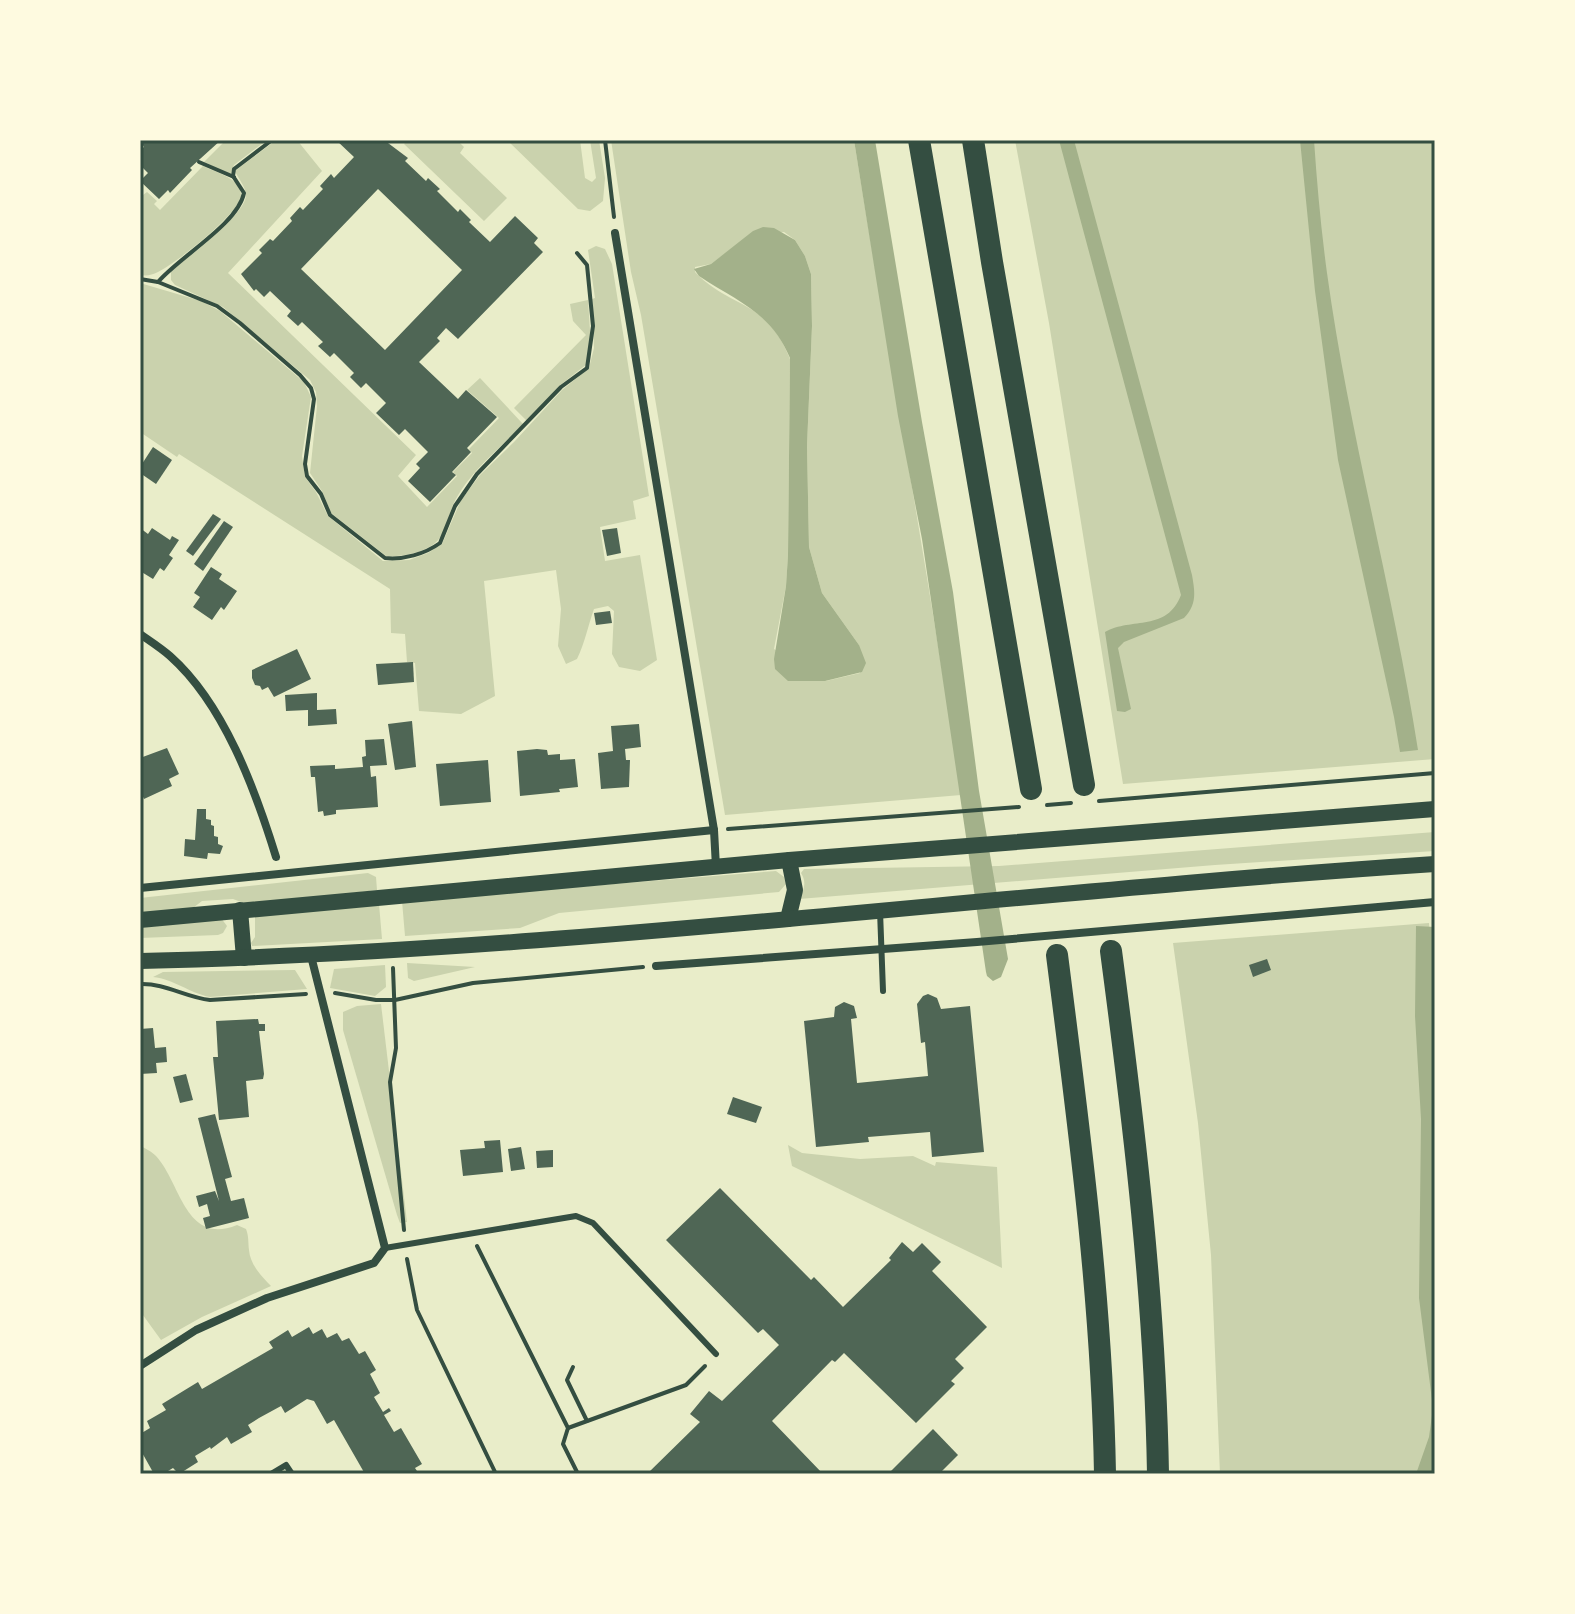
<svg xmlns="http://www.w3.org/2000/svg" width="1575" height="1614" viewBox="0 0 1575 1614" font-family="'Work Sans',sans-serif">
  <rect width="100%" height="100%" fill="#e9edc9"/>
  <g fill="#cad2ad" fill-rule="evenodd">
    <path d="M 226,140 L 267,140 L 234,165 L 230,175 L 204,162 Z"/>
    <path d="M 276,140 L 297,140 L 322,171 L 228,273 L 416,455 L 398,476 L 427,507 L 457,476 L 453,472 L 472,453 L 469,449 L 499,418 L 467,390 L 480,378 L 523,424 C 500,448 467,474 453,505 C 448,517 446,535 434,544 C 422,553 401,557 386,556 L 331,513 L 322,491 L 310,473 L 317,406 L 316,392 L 310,380 L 223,307 L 175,285 L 171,280 L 171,271 C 186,259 248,213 246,194 C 245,186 238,178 235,171 Z"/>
    <path d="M 408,140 L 457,140 L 464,147 L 460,153 L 507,198 L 484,221 L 404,144 Z"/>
    <path d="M 507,140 L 580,140 L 585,178 L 592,182 L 596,178 L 590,140 L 599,140 L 605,178 L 603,201 L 590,211 L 578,209 Z"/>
    <path d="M 611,140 L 854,140 C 889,358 929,576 961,795 L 725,815 L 641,315 L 631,272 ZM 784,232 L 795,240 L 805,256 L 811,274 L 812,326 L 807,446 L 809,547 L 822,593 L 859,645 L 860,673 L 826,681 L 774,649 L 786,586 L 788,555 L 790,359 C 766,298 730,309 695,272 L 695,267 L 711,264 L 747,237 Z"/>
    <path d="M 1015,140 L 1435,140 L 1435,759 L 1123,784 L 1049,323 Z"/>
    <path d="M 203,166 C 214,172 242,178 241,196 C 240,213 175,264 158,272 C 152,275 147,276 140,275 L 140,192 L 143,195 L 147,192 L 157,201 L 154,204 L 160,210 Z"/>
    <path d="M 596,246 L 605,249 L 612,264 L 649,496 L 633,501 L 636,519 L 600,527 L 605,561 L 640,555 L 657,660 L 640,671 L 619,667 L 612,654 L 614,611 L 608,606 L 594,609 C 588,626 585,642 577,659 L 566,664 L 558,646 L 561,609 L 556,570 L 484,581 L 495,696 L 461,714 L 419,711 L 415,663 L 407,662 L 405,634 L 391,633 L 390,589 L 179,454 L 177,457 L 140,432 L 140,283 L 201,301 L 220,311 L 304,382 L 311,397 L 302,456 L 305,477 L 316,492 L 328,516 L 383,561 L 409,560 L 428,553 L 442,544 L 461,500 L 480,475 L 514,442 L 562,390 L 589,368 L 594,348 L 592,299 L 595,298 L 588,250 Z"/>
    <path d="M 588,300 L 591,346 L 587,364 L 559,386 L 527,421 L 514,408 L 586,335 L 573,321 L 570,304 Z"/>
    <path d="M 1435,832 L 1435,851 L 1215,865 L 799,899 C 804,891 807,882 801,873 L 804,869 L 999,866 Z"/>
    <path d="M 776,871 L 784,877 L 786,884 L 779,892 L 559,913 L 520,928 L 405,936 L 402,901 Z"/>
    <path d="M 368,873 L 376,877 L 377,890 L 249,905 L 233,899 L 202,901 L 189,911 L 140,917 L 140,898 Z"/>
    <path d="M 379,904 L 382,939 L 252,946 L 251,943 L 255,937 L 255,916 Z"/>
    <path d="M 221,918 L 227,926 L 223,933 L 218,935 L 140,938 L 140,928 Z"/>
    <path d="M 1429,923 L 1430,939 L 1435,939 L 1435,1474 L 1220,1474 L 1211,1255 L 1198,1123 L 1173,943 Z"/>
    <path d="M 407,963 L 475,967 L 414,981 L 408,978 Z"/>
    <path d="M 385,965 L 386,987 L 375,996 L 330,988 L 334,969 Z"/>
    <path d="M 295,970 L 307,989 L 210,997 C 189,993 174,979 153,977 L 163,972 Z"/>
    <path d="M 381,1004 L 407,1222 L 400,1223 L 397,1215 L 343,1030 L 343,1012 L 357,1006 Z"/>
    <path d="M 788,1145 L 802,1153 L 860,1159 L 913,1156 L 935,1166 L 936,1162 L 997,1167 L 1002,1268 L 792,1166 Z"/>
    <path d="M 140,1146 C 145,1148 152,1152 156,1156 C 181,1183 185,1246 237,1225 L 246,1229 C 249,1237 248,1242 249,1250 C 250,1264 261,1276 271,1286 L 202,1317 L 161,1340 L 140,1311 Z"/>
  </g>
  <g fill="#a3b18a">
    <path d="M 854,140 L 875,140 L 922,422 L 953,592 L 979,791 L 1008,959 L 1001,977 L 993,981 L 987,976 L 986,972 L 922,539 L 898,416 Z"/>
    <path d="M 1059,140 L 1074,140 L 1192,575 C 1195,592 1197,605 1184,618 L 1124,642 L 1118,648 L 1131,709 L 1125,712 L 1117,711 L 1105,632 C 1132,617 1167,632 1181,595 Z"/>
    <path d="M 1300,140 L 1314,140 C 1317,184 1321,229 1327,273 C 1349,433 1393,590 1418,750 L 1400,752 L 1394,717 L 1338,460 L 1315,291 Z"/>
    <path d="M 763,227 L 774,228 L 795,240 L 805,256 L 811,274 L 812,326 L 807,446 L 809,547 L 822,593 L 859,645 L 866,663 L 862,672 L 825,681 L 788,681 L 775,669 L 774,659 L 786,586 L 788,555 L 790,358 C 771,312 738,302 699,276 L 694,269 L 711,264 L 753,231 Z"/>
    <path d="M 1416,926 L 1435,927 L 1435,1474 L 1416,1474 L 1429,1437 L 1433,1408 L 1419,1298 L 1421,1119 L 1415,1016 Z"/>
  </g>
  <g fill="#4f6655" fill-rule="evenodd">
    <path d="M 140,140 L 221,140 L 190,168 L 192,170 L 170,193 L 168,190 L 159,199 L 140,181 L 148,173 L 143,168 L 140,171 L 140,150 L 144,147 Z"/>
    <path d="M 336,140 L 384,140 L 408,158 L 405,161 L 426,181 L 428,178 L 440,189 L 437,191 L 458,212 L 460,209 L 471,220 L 469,222 L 490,242 L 515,216 L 538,238 L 534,243 L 543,252 L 458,339 L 446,328 L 437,338 L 440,341 L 419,362 L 458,399 L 466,390 L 497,417 L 467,448 L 471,452 L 452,472 L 456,475 L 430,502 L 408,481 L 420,468 L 416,464 L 428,452 L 405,429 L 399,435 L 376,413 L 386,403 L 366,383 L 361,388 L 350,377 L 354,373 L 334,353 L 330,357 L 318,346 L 323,342 L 302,322 L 298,326 L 287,316 L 291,311 L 270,291 L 264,297 L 256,289 L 254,291 L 241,274 L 262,253 L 259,250 L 270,239 L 273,241 L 292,221 L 290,218 L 300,207 L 303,210 L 323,189 L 320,186 L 331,174 L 334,178 L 354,157 ZM 378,189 L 462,270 L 385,350 L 301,269 Z"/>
    <path d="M 153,447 L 172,460 L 156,484 L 140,473 L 140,467 Z"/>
    <path d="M 213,514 L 221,519 L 193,556 L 186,551 Z"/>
    <path d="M 224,521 L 233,527 L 203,571 L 194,564 Z"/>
    <path d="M 140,528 L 148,534 L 152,528 L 170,540 L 172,536 L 179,540 L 169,555 L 173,558 L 164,571 L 160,568 L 153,579 L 140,571 Z"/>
    <path d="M 617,528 L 621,553 L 607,556 L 602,530 Z"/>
    <path d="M 211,567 L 222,574 L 219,579 L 237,591 L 224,610 L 221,607 L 212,620 L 193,607 L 200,597 L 194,593 Z"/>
    <path d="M 610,611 L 612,623 L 596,625 L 594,613 Z"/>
    <path d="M 297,649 L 311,679 L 274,697 L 268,687 L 262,690 L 260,686 L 255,685 L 252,678 L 252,670 Z"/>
    <path d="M 413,662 L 414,682 L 378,685 L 376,664 Z"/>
    <path d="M 317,693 L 317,710 L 336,709 L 337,724 L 308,726 L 308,710 L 286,711 L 285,695 Z"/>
    <path d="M 412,721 L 416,767 L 395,770 L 388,724 Z"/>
    <path d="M 639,724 L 641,747 L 625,749 L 626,760 L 630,760 L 629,787 L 601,789 L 598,753 L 613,751 L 611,726 Z"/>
    <path d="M 384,739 L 387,765 L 370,766 L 371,777 L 376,776 L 378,807 L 336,810 L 336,814 L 324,816 L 323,811 L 318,812 L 315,777 L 311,777 L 310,766 L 335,765 L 335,769 L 363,767 L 362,757 L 366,756 L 365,740 Z"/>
    <path d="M 167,748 L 179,774 L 169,779 L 172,786 L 144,799 L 140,790 L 140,758 Z"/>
    <path d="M 537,749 L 547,750 L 548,755 L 560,754 L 560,760 L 575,759 L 578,787 L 559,789 L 560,792 L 520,796 L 517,751 Z"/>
    <path d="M 488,760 L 491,802 L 440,806 L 436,764 Z"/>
    <path d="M 197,809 L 206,809 L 206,819 L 211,820 L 211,825 L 214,826 L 214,836 L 218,837 L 218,844 L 223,846 L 220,854 L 208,853 L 207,859 L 184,856 L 185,839 L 195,840 Z"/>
    <path d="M 1267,959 L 1271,970 L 1253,977 L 1249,965 Z"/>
    <path d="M 928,994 L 937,998 L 941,1009 L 970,1006 L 984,1152 L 932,1157 L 930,1132 L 868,1137 L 869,1142 L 816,1147 L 804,1021 L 834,1017 L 835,1007 L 844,1002 L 854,1006 L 857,1018 L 851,1019 L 857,1083 L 928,1076 L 925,1042 L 921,1043 L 917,1004 L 923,996 Z"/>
    <path d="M 258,1019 L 259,1024 L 265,1024 L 265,1031 L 259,1031 L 264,1074 L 263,1079 L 246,1081 L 249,1117 L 219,1120 L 213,1057 L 218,1057 L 216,1021 Z"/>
    <path d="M 153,1028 L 155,1048 L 166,1047 L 167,1062 L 156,1063 L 157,1073 L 140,1074 L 140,1029 Z"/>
    <path d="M 186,1074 L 193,1100 L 180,1103 L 173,1077 Z"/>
    <path d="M 733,1097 L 762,1107 L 756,1123 L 727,1114 Z"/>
    <path d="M 215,1114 L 232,1177 L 225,1179 L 231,1201 L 244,1198 L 249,1218 L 206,1229 L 203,1218 L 210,1216 L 207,1204 L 199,1207 L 196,1196 L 215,1191 L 219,1201 L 198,1118 Z"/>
    <path d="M 500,1140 L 503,1172 L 463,1176 L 460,1150 L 485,1148 L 484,1141 Z"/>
    <path d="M 521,1147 L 525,1169 L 511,1171 L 508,1149 Z"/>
    <path d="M 553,1150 L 553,1167 L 537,1168 L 536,1151 Z"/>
    <path d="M 720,1188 L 811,1280 L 814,1277 L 843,1307 L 891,1260 L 889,1258 L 902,1242 L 913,1252 L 922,1243 L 941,1262 L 932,1271 L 987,1327 L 955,1359 L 964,1368 L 951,1381 L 955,1384 L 916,1423 L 844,1353 L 835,1362 L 832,1360 L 772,1421 L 823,1474 L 647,1474 L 700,1422 L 690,1414 L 709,1391 L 722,1401 L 779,1345 L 763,1329 L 758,1333 L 666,1240 Z"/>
    <path d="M 309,1327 L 313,1334 L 322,1329 L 327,1338 L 337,1333 L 342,1341 L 349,1338 L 359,1354 L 365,1351 L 376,1370 L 370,1374 L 380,1393 L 374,1397 L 383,1412 L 389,1408 L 391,1411 L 384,1415 L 394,1432 L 401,1428 L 422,1464 L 415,1468 L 419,1474 L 365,1474 L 334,1420 L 327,1424 L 314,1401 L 307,1399 L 285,1413 L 281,1406 L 259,1418 L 248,1425 L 252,1432 L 231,1444 L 227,1437 L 211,1449 L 210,1447 L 195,1456 L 198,1462 L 179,1474 L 173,1468 L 163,1474 L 154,1474 L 140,1449 L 140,1434 L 150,1428 L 147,1421 L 166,1410 L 162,1404 L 198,1382 L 202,1389 L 273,1348 L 269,1342 L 288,1330 L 292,1337 Z"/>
    <path d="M 933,1429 L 958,1455 L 939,1474 L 888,1474 Z"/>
  </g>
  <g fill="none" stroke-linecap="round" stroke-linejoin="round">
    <g stroke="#344e41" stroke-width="4">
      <path d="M 605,140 L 614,217"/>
      <path d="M 199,162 L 234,177"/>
      <path d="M 140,279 L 158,282 L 217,306 L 240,323 L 300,375 L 311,388 L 314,399 L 305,464 L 307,476 L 321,494 L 330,515 L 385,558 C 403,560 425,554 440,543 L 455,506 L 477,474 L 561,387 L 587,368 L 593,326 L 587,265 L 577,253"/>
      <path d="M 158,282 C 179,257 238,224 244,193 L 233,176 L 234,169 L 272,140"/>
      <path d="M 1099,801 L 1435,773"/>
      <path d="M 1047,805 L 1071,803"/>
      <path d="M 728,829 L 1019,807"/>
      <path d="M 393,968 L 396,1048 L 390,1082 L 404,1230"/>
      <path d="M 140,984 C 165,983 185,997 210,1000 L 306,994"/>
      <path d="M 335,993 L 376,1000 L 395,1000 L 473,983 L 643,967"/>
      <path d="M 477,1246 L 568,1428 L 563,1444 L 578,1474"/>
      <path d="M 407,1259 L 417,1310 L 496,1474"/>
      <path d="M 573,1367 L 567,1380 L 587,1421"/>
      <path d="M 568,1428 L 686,1385 L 705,1366"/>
    </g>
    <g stroke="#344e41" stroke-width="6">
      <path d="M 880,911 L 883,991"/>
      <path d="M 385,1248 L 576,1216 L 593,1223 L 716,1354"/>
      <path d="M 271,1474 L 286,1465 L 292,1474"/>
    </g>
    <g stroke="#344e41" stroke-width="8">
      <path d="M 615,233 L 714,830 L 716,867"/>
      <path d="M 140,634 C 150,641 161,648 170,656 C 224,704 255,789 276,857"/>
      <path d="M 140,888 L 714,830"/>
      <path d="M 656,966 L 977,942 L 1435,902"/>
      <path d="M 140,1366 L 196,1330 L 267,1298 L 374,1263 L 385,1248 L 311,956"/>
    </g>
    <g stroke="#344e41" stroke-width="16">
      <path d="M 240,910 L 244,958"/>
      <path d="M 788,919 L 795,890 L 789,860"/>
      <path d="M 140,920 L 789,860 L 1435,809"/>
      <path d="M 140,961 C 573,951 1003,892 1435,864"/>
    </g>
    <g stroke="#344e41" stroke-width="22">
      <path d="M 919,140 L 1031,789"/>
      <path d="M 973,140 L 992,262 L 1084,785"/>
      <path d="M 1111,951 C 1134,1125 1155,1298 1158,1474"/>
      <path d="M 1057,955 C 1079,1128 1102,1300 1105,1474"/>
    </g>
  </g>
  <rect width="1575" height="1614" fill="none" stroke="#fefae0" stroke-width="284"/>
  <rect x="142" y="142" width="1291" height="1330" fill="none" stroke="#344e41" stroke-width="3"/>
</svg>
